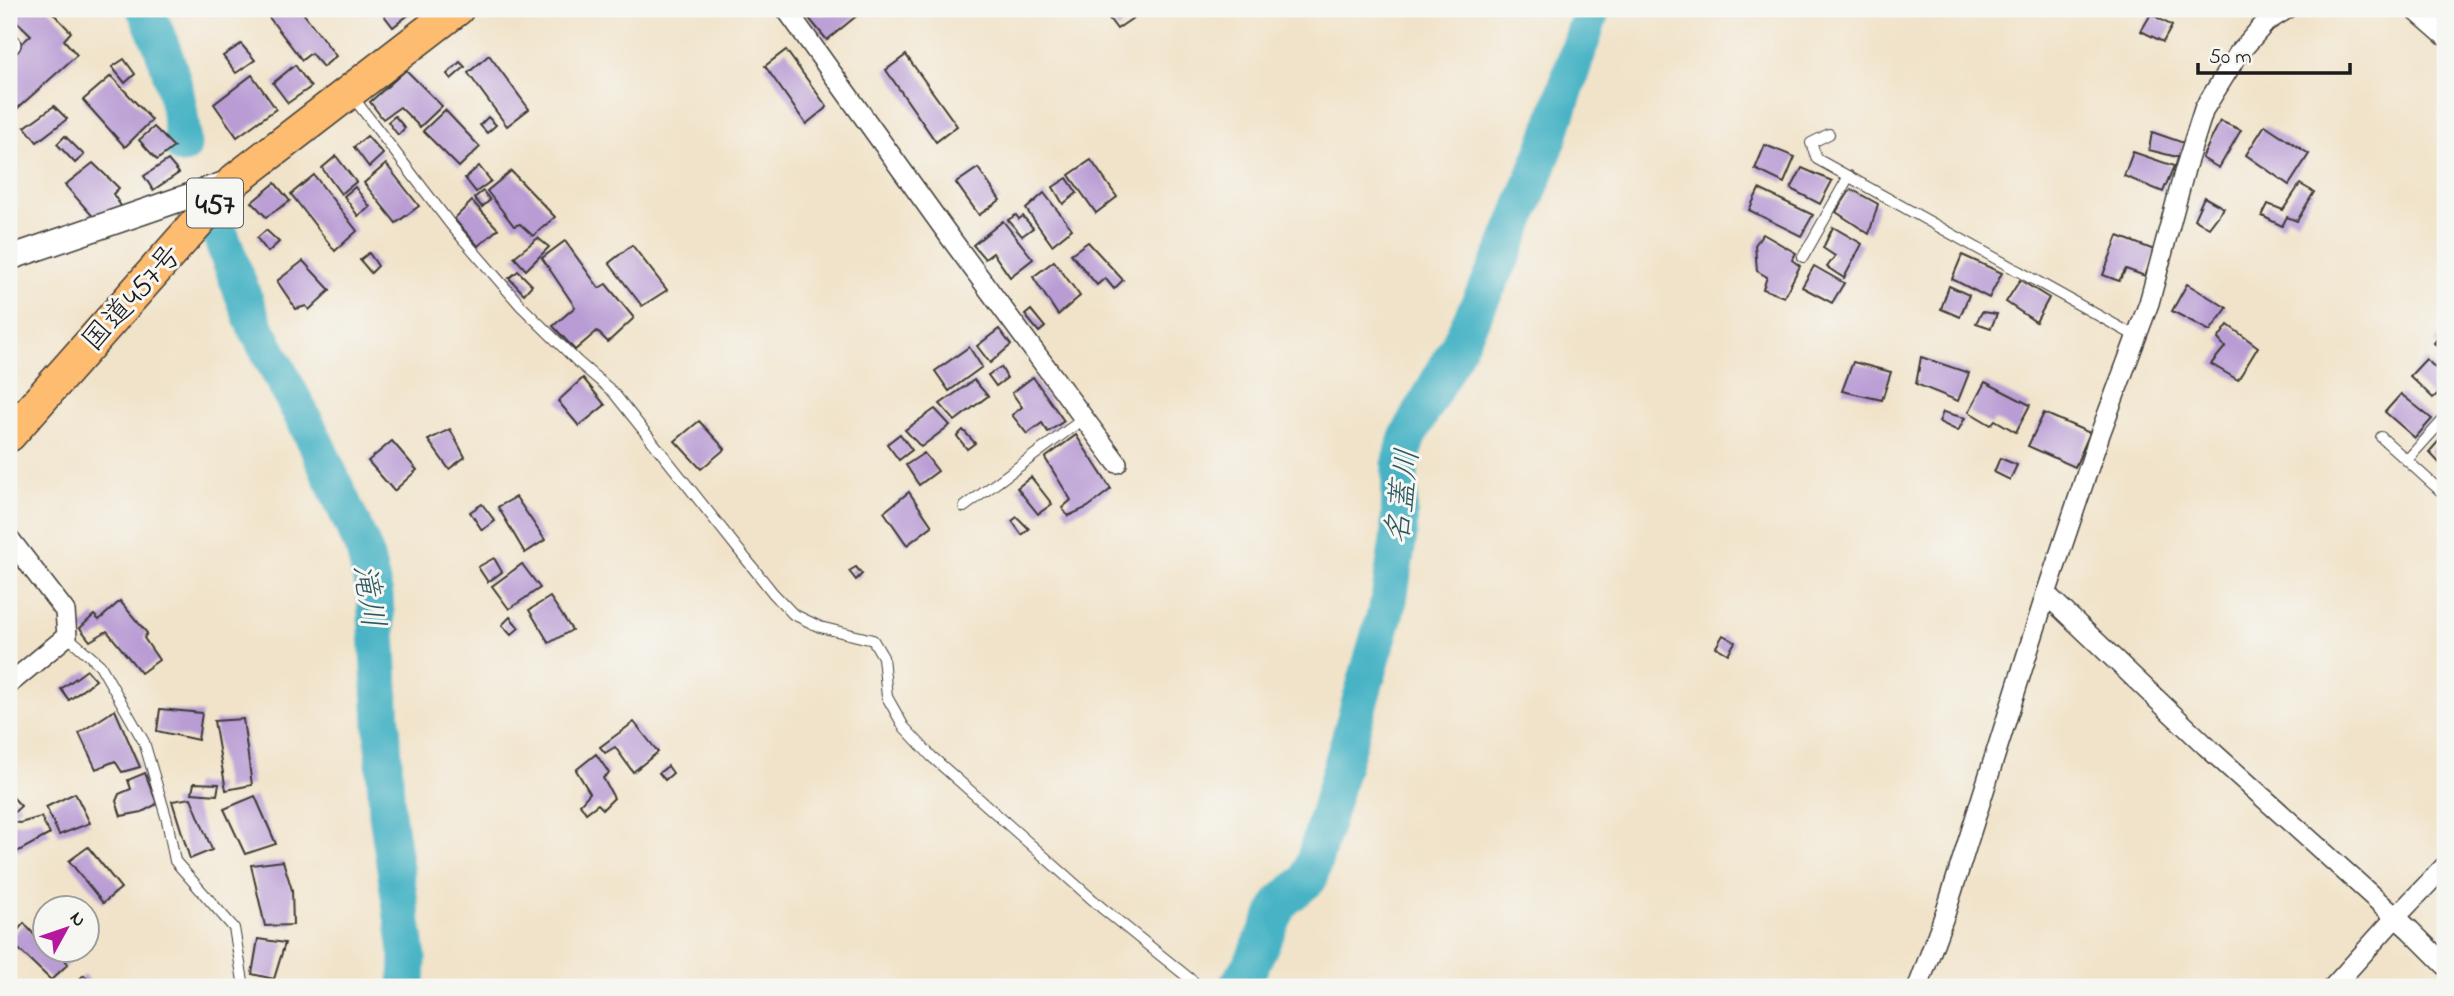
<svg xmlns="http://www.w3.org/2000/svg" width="2454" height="996" viewBox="0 0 2454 996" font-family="'Indie Flower','Klee One',sans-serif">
  <rect width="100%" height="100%" fill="#f6f6f2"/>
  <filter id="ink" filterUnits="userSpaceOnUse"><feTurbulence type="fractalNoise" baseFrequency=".0143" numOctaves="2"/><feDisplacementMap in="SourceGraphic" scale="14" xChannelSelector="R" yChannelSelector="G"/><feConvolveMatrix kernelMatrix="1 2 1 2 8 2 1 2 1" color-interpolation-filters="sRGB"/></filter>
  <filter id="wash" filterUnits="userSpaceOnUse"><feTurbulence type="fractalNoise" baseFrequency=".00686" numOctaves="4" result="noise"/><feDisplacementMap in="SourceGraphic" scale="28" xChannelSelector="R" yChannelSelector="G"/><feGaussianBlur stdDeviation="1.57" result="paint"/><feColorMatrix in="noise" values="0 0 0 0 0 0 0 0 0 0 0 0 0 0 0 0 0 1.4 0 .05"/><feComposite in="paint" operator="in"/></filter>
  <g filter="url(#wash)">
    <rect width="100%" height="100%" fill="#f1e3c9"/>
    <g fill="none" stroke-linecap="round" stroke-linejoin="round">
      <g stroke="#47b3c5" stroke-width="37">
        <path d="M 145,9 C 166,51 181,99 183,146"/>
        <path d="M 220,234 L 254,324 L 312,435 L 364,550 L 375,596 L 387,814 L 408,957 L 407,987"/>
        <path d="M 1236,987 L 1250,967 L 1281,902 L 1309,879 L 1389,600 L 1399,534 L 1400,463 L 1407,438 L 1457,348 L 1506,249 L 1550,136 L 1592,9"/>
      </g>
    </g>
    <g id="blocks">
      <g fill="#b99cd4">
        <path d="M 9,9 L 49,9 L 71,32 L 64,40 L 77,55 L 9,116 L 9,55 L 31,35 L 9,14 Z"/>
        <path d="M 279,9 L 300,9 L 336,56 L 323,67 L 311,53 L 302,60 L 268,16 Z"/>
        <path d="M 379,9 L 416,9 L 393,27 Z"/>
        <path d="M 805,9 L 816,9 L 822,15 L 830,9 L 865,9 L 827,40 L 803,11 Z"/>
        <path d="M 1102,9 L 1146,9 L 1117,29 Z"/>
        <path d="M 2151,14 L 2172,26 L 2163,42 L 2141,31 Z"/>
        <path d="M 241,44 L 255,60 L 236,73 L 223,56 Z"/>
        <path d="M 786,50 L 827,107 L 806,124 L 765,66 Z"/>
        <path d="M 489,55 L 529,109 L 507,126 L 468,73 Z"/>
        <path d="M 906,55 L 957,126 L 936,142 L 886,70 Z"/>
        <path d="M 124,59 L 135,74 L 125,83 L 112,67 Z"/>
        <path d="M 460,62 L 465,67 L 451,79 L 447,74 Z"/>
        <path d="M 295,65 L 311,87 L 288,103 L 273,83 Z"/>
        <path d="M 406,70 L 442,106 L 420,127 L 400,107 L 383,119 L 370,102 Z"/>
        <path d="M 252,75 L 276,109 L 237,137 L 214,104 Z"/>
        <path d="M 111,76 L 152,120 L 125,147 L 83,100 Z"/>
        <path d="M 54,106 L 67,119 L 37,142 L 25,127 Z"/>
        <path d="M 445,110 L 480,147 L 459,167 L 423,131 Z"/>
        <path d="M 395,116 L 405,128 L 398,135 L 388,122 Z"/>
        <path d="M 488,117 L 496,125 L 487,133 L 480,125 Z"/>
        <path d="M 2220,121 L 2241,130 L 2219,168 L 2202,158 Z"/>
        <path d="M 2265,125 L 2309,154 L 2289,185 L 2246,155 Z"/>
        <path d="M 154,127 L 174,147 L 157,160 L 139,140 Z"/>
        <path d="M 2152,132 L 2187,144 L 2181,158 L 2149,150 Z"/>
        <path d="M 65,136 L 84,155 L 75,163 L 57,144 Z"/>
        <path d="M 367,136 L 383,154 L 369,167 L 354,147 Z"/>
        <path d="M 1765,145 L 1795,157 L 1784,183 L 1755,169 Z"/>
        <path d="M 2133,152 L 2174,166 L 2163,192 L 2124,176 Z"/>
        <path d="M 336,156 L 356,182 L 341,194 L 322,168 Z"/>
        <path d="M 168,160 L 179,173 L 153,190 L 144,176 Z"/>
        <path d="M 1091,160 L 1117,197 L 1096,213 L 1069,175 Z"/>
        <path d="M 93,163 L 119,188 L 113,194 L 121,206 L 96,220 L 65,185 Z"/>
        <path d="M 386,164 L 419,206 L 396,223 L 364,183 Z"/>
        <path d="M 479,166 L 491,181 L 476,192 L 465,178 Z"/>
        <path d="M 978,168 L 1000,200 L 979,215 L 956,183 Z"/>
        <path d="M 1802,168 L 1832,181 L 1820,204 L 1791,189 Z"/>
        <path d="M 511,171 L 555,217 L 533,236 L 520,224 L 514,226 L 487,191 Z"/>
        <path d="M 314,175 L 357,231 L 335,251 L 291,194 Z"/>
        <path d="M 1067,178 L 1077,193 L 1063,204 L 1053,187 Z"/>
        <path d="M 275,183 L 290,201 L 266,217 L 252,202 Z"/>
        <path d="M 2300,184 L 2314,192 L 2297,221 L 2287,217 L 2282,226 L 2262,216 L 2268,204 L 2283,210 Z"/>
        <path d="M 355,187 L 370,207 L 358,216 L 344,196 Z"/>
        <path d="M 1759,189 L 1813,215 L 1801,236 L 1749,210 Z"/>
        <path d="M 1851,189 L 1878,204 L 1869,234 L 1836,212 Z"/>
        <path d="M 483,191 L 490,200 L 482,207 L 474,198 Z"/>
        <path d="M 1044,193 L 1072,229 L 1052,245 L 1026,209 Z"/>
        <path d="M 2204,197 L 2224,208 L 2209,228 L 2194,219 Z"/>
        <path d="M 472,201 L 498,229 L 478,246 L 454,219 Z"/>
        <path d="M 1016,215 L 1019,219 L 1023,216 L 1033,228 L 1022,236 L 1008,220 Z"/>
        <path d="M 1003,221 L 1033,259 L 1010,277 L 993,253 L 985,259 L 973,245 Z"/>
        <path d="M 1833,227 L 1862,244 L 1844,278 L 1827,267 L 1835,256 L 1823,248 Z"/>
        <path d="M 266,230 L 279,242 L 268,252 L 257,238 Z"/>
        <path d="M 1763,234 L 1796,253 L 1792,260 L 1800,266 L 1784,297 L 1763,289 L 1767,277 L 1757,271 L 1755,245 Z"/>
        <path d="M 2118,236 L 2157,251 L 2145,276 L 2126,269 L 2119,281 L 2103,275 Z"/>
        <path d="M 538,238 L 549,247 L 526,270 L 514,257 Z"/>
        <path d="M 565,241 L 599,288 L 606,284 L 634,318 L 608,342 L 597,331 L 575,350 L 553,326 L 575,307 L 542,258 Z"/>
        <path d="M 1088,242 L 1123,280 L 1114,289 L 1105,278 L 1097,285 L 1071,254 Z"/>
        <path d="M 632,245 L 667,290 L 642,306 L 609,263 Z"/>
        <path d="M 369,253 L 378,266 L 371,273 L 360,260 Z"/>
        <path d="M 1962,255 L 2002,273 L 1989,298 L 1952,279 Z"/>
        <path d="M 303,261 L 330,290 L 309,310 L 306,306 L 296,309 L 277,281 Z"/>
        <path d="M 1054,261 L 1080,296 L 1058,315 L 1033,277 Z"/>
        <path d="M 1814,266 L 1844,283 L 1832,303 L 1802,287 Z"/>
        <path d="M 518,271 L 532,285 L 524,294 L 509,278 Z"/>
        <path d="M 2020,280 L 2049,298 L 2036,322 L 2006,302 Z"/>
        <path d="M 2187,284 L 2227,308 L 2210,331 L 2172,311 Z"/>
        <path d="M 1949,286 L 1969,295 L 1960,317 L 1941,309 Z"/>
        <path d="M 1031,310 L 1045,327 L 1039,332 L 1025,315 Z"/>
        <path d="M 1982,312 L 1997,314 L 1991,328 L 1976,323 Z"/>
        <path d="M 2228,325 L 2258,347 L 2238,380 L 2211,364 L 2225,347 L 2218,339 Z"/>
        <path d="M 999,329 L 1011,345 L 990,363 L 977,346 Z"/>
        <path d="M 2445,330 L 2445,354 L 2434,343 Z"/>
        <path d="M 969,347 L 982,367 L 949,391 L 935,371 Z"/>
        <path d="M 1921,357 L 1969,373 L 1958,401 L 1916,384 Z"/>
        <path d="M 2426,359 L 2445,377 L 2445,387 L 2433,398 L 2410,376 Z"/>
        <path d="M 1853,362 L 1891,372 L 1882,400 L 1842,391 Z"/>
        <path d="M 1001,367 L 1007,378 L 996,386 L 988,375 Z"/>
        <path d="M 1033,377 L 1064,421 L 1048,432 L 1042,423 L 1027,434 L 1012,415 L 1022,407 L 1012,393 Z"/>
        <path d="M 583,378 L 605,405 L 579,426 L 558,401 Z"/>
        <path d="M 974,380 L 988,396 L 955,421 L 940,404 Z"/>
        <path d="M 1985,382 L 2030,405 L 2016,432 L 1995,420 L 1991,425 L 1969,412 Z"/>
        <path d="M 2401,394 L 2432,419 L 2415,438 L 2385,412 Z"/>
        <path d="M 935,409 L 950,425 L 921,447 L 905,430 Z"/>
        <path d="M 1943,412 L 1965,418 L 1958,431 L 1939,422 Z"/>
        <path d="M 2044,413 L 2090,433 L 2075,467 L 2028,446 Z"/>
        <path d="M 699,421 L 725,449 L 701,469 L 675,441 Z"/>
        <path d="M 450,429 L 465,457 L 449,469 L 428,440 Z"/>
        <path d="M 963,430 L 975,443 L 967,449 L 957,436 Z"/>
        <path d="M 900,434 L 912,450 L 899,460 L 887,444 Z"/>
        <path d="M 2445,434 L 2445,469 L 2429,452 Z"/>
        <path d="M 1076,435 L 1111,489 L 1088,507 L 1068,516 L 1062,508 L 1071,500 L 1045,458 Z"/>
        <path d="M 392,441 L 417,470 L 394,491 L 368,461 Z"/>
        <path d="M 924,453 L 938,471 L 919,485 L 906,465 Z"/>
        <path d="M 2000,458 L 2017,465 L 2010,480 L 1994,472 Z"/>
        <path d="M 1031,477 L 1052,504 L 1038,514 L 1017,488 Z"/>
        <path d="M 909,492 L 932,526 L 907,545 L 884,512 Z"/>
        <path d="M 516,497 L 545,540 L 525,553 L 498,507 Z"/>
        <path d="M 482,504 L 495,521 L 482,530 L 470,512 Z"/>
        <path d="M 1017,517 L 1029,529 L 1022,535 L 1012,521 Z"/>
        <path d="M 494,558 L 502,572 L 488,582 L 478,567 Z"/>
        <path d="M 522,564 L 540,588 L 509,609 L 492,586 Z"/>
        <path d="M 856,567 L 862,574 L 856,580 L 849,571 Z"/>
        <path d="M 550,597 L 572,630 L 549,643 L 529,610 Z"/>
        <path d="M 120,601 L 147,633 L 144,638 L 159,660 L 141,673 L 107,631 L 90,641 L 80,628 L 94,615 L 99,620 Z"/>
        <path d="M 510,617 L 519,628 L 511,635 L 502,625 Z"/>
        <path d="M 1723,635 L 1735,642 L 1728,654 L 1716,647 Z"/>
        <path d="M 87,670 L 96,680 L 69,700 L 61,689 Z"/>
        <path d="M 160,709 L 202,713 L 198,740 L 157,731 Z"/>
        <path d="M 115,710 L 140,767 L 122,772 L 115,761 L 96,769 L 79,733 Z"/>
        <path d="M 243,719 L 252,785 L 226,790 L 214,721 Z"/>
        <path d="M 634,722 L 658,752 L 633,772 L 615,747 L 605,753 L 600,747 Z"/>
        <path d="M 596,754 L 609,773 L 603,778 L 614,798 L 603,809 L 598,804 L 586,813 L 580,804 L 590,793 L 576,770 Z"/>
        <path d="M 668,766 L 673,773 L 665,780 L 659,773 Z"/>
        <path d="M 145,773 L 157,804 L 142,812 L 121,816 L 116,801 L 119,794 L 131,789 L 128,780 Z"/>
        <path d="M 194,783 L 219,784 L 217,795 L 192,793 Z"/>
        <path d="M 9,793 L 21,806 L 9,817 Z"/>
        <path d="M 75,793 L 90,823 L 59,835 L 46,807 Z"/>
        <path d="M 255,796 L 276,844 L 245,854 L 224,809 Z"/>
        <path d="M 191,798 L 212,850 L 190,859 L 172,801 Z"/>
        <path d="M 41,817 L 50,834 L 17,852 L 9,840 L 9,825 L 13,822 L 20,823 Z"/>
        <path d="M 88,847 L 121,888 L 103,903 L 69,861 Z"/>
        <path d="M 283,861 L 292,890 L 293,925 L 265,926 L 251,865 Z"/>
        <path d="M 24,923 L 36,937 L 46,932 L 46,950 L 69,950 L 63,957 L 68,964 L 51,980 L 9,940 Z"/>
        <path d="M 258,939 L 285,943 L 274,979 L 252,974 Z"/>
        <path d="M 84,975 L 95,987 L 71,987 Z"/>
      </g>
    </g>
  </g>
  <g filter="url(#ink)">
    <use href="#blocks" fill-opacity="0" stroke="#3c3a36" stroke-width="2"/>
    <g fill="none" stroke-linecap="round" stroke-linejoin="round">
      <defs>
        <g id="service">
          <path d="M 352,96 L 451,225 L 521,306 L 578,362 L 613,392 L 773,593 L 793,614 L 820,627 L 873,640 L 883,657 L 887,697 L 904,727 L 931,756 L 1102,908 L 1200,987"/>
          <path d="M 1829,134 L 1811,143 L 1817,159 L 2137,337"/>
          <path d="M 1803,257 L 1849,176"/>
          <path d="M 2381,437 L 2445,495"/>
          <path d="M 2407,460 L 2445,418"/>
          <path d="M 964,507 L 1083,419"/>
          <path d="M 67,636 L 100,665 L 144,742 L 167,820 L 175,861 L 234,928 L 244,987"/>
        </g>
        <g id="minor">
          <path d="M 786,9 L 952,240 L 1117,463"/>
          <path d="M 2414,9 L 2445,36"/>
          <path d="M 9,46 L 11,44"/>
          <path d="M 9,538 L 65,611 L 67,636 L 9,684"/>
          <path d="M 2046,594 L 2206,746 L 2410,930 L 2445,965"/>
          <path d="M 1918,987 L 1946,911 L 2046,594 L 2100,434 L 2149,303 L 2185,169 L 2204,109 L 2238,54 L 2266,22 L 2287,9"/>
          <path d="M 2333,987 L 2395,918 L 2445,866"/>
        </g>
        <path id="tertiary" d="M 9,258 L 233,181"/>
        <path id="trunk" d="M 9,435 L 235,180 L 457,9"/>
      </defs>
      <use href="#service" stroke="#3c3a36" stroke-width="12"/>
      <use href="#minor" stroke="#3c3a36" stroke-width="22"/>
      <use href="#tertiary" stroke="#3c3a36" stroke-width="27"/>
      <use href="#trunk" stroke="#3c3a36" stroke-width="36"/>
      <use href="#service" stroke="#fff" stroke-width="10"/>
      <use href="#minor" stroke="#fff" stroke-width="19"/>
      <use href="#tertiary" stroke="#fff" stroke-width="24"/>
      <use href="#trunk" stroke="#febc70" stroke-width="33"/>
    </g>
  </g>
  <g text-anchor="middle" stroke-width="6" stroke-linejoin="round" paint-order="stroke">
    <rect fill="#f6f6f2" stroke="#5d5d5c" stroke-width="2" x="187" y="178.5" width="56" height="49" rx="5"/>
    <g font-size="28" font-weight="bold" fill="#1c1c1c">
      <text x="215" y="213">457</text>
    </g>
    <g font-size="30" fill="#1c1c1c" stroke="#f6f6f2">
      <text transform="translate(131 297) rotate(-48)" y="10">国道457号</text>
    </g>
    <g font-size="32" font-style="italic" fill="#2d5860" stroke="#f6f6f2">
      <text transform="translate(1401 496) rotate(-83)" y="11">名蓋川</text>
      <text transform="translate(370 596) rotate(81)" y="11">滝川</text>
    </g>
  </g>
  <rect width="2454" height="996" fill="none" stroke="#f6f6f2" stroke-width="35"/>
  <g transform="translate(66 929) rotate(50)"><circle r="33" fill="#f6f6f2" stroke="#9f9f9c" stroke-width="2"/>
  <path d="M0-5L12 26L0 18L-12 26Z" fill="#b5179e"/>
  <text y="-10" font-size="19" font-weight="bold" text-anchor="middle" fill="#1c1c1c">N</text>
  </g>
  <path d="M2198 63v10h152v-10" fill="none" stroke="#1c1c1c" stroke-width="3.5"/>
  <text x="2209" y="63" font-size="21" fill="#1c1c1c" stroke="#f6f6f2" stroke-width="5" paint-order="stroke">50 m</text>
</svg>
